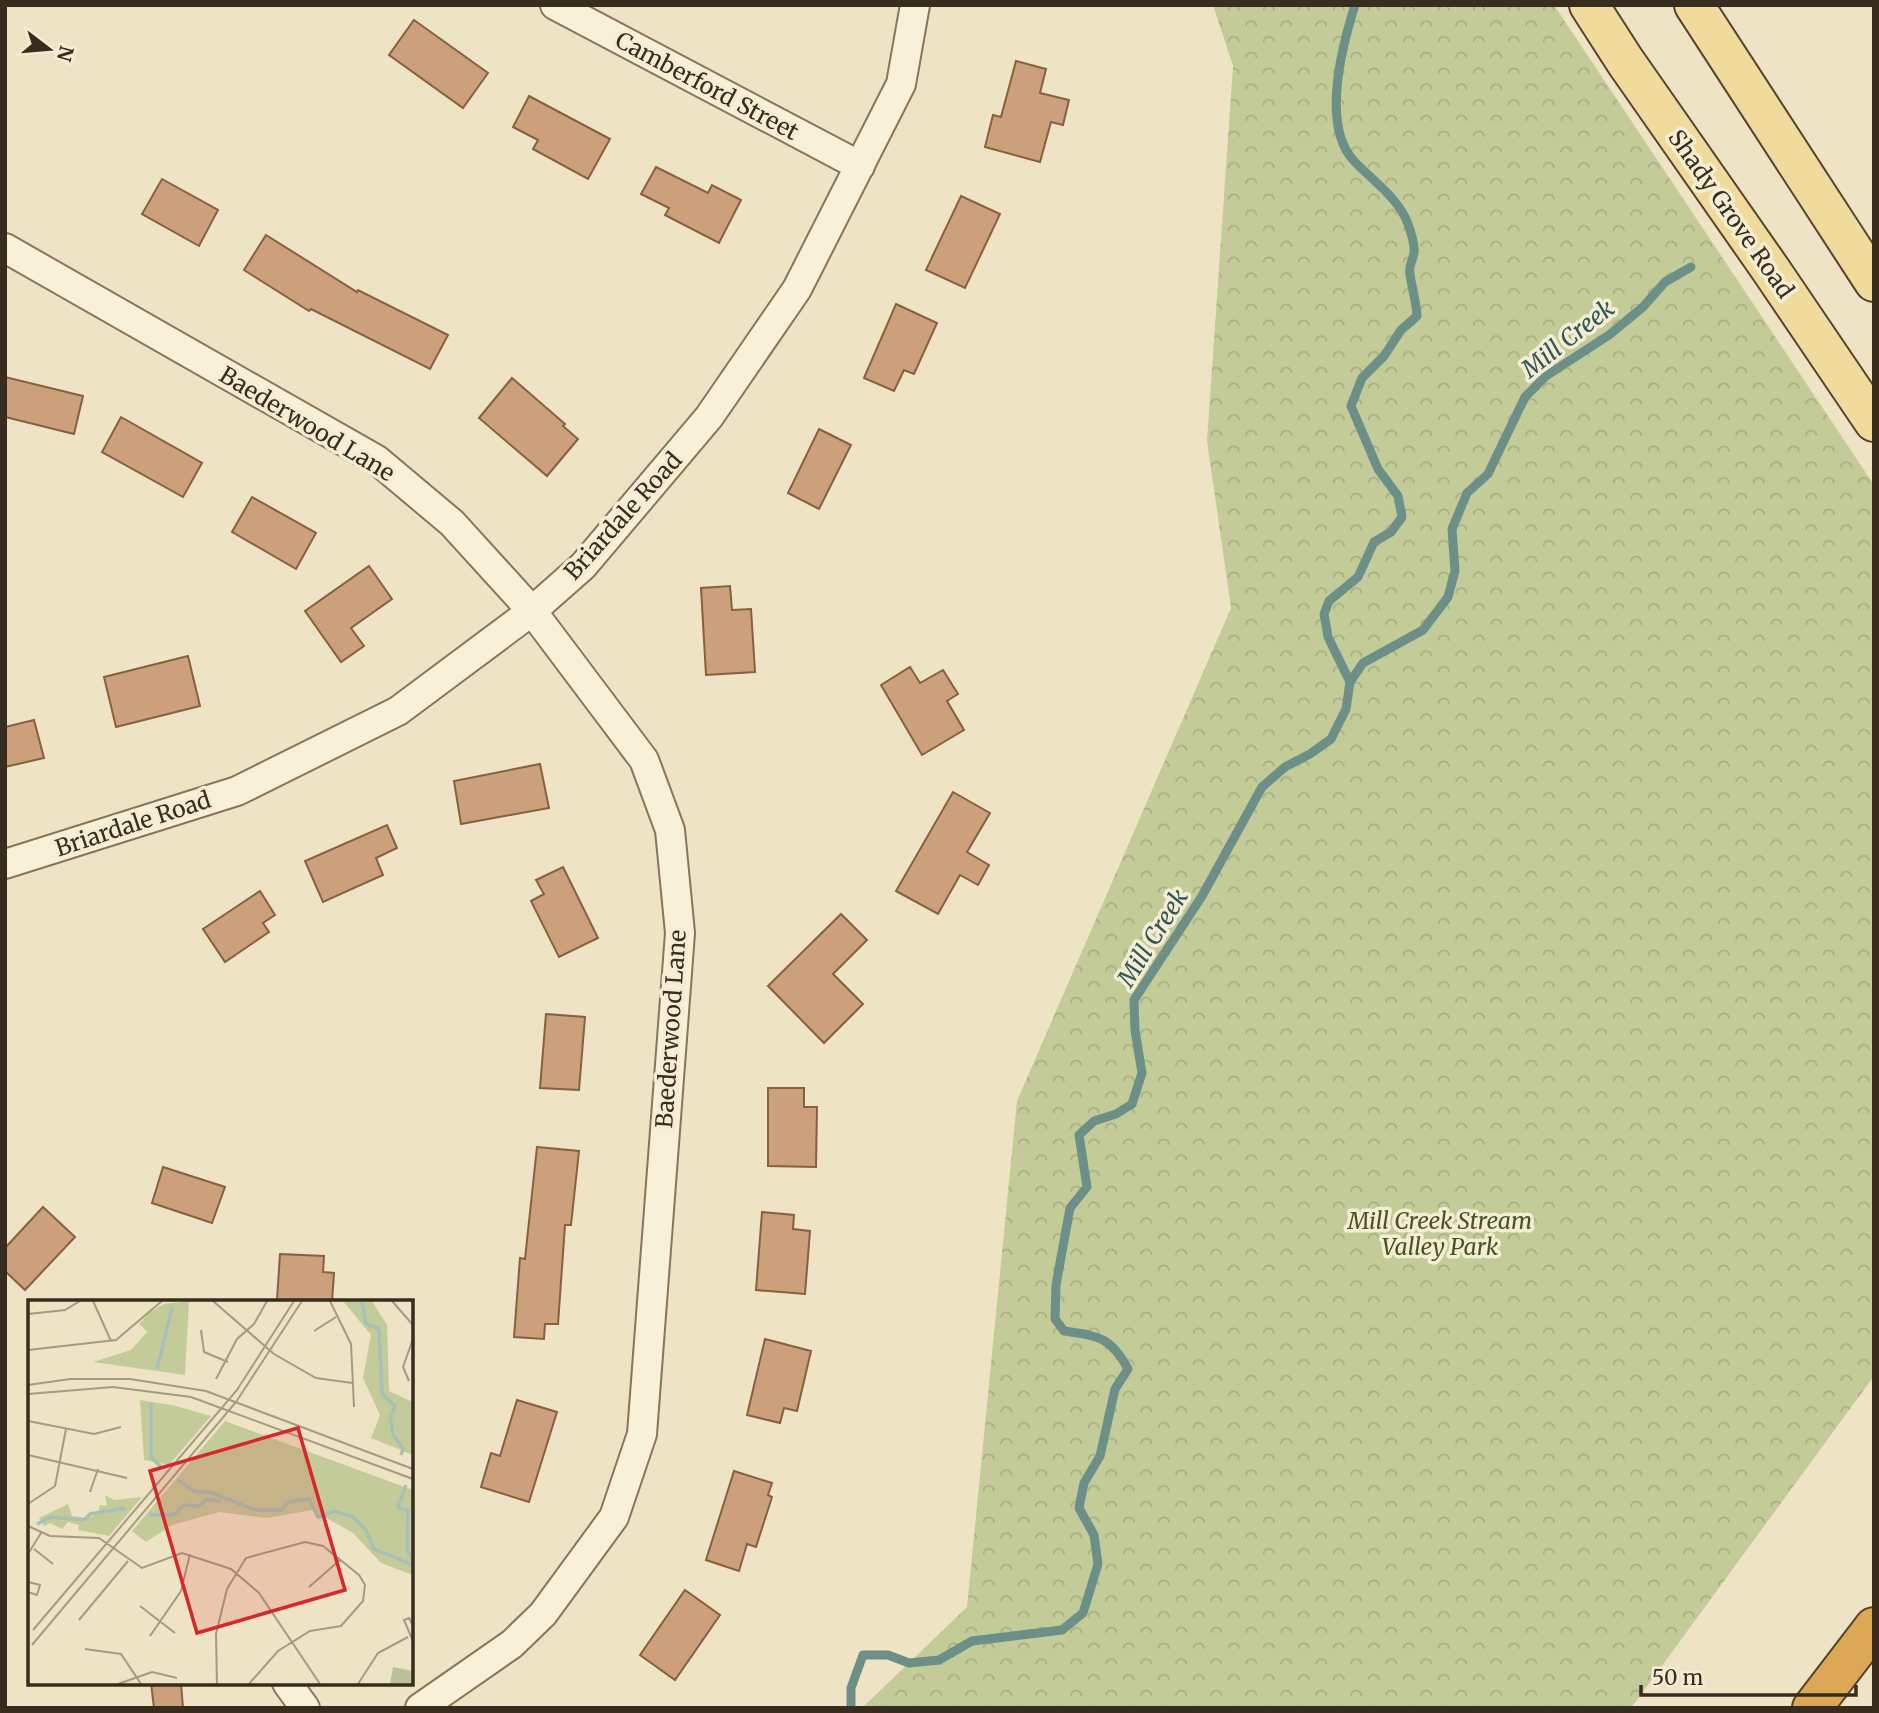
<svg xmlns="http://www.w3.org/2000/svg" width="1879" height="1713" viewBox="0 0 1879 1713" font-family="Merriweather,serif">
  <defs>
    <pattern id="park-crowns" width="20" height="18" patternUnits="userSpaceOnUse" patternTransform="scale(1.75)"><rect width="20" height="18" fill="#c3cc98"/><path d="M2 6a3 3 0 1 1 6 0M12 15a3 3 0 1 1 6 0" fill="none" stroke="#a8af83"/></pattern>
  </defs>
  <rect width="100%" height="100%" fill="#eee3c4"/>
  <path fill="url(#park-crowns)" d="M 1213,5 L 1554,5 L 1874,485 L 1874,1376 L 1631,1708 L 862,1708 L 967,1607 L 1017,1101 L 1231,608 L 1207,441 L 1233,66 Z"/>
  <g fill="none" stroke-linecap="round" stroke-linejoin="round">
    <g stroke="#6c8f88" stroke-width="9">
      <path d="M 1350,682 L 1328,637 L 1324,614 L 1329,601 L 1358,577 L 1374,542 L 1391,532 L 1402,517 L 1398,496 L 1378,469 L 1351,406 L 1362,378 L 1384,356 L 1401,330 L 1417,316 C 1416,300 1412,289 1410,274 C 1408,266 1413,260 1414,253 C 1415,244 1409,225 1405,217 C 1393,194 1371,179 1354,161 C 1321,126 1342,46 1355,5"/>
      <path d="M 851,1708 L 851,1688 L 863,1655 L 888,1655 L 909,1663 L 939,1660 L 972,1641 L 1062,1630 L 1083,1613 L 1098,1564 L 1094,1535 L 1079,1508 L 1084,1483 L 1100,1456 L 1115,1389 L 1128,1369 C 1110,1336 1098,1336 1064,1331 L 1055,1319 L 1056,1285 L 1070,1208 L 1087,1187 L 1079,1135 L 1094,1121 L 1116,1114 L 1132,1104 L 1142,1073 L 1135,1030 L 1134,1000 L 1202,896 L 1262,787 L 1285,767 L 1310,754 L 1331,739 L 1346,709 L 1350,682 L 1363,663 L 1423,630 L 1448,597 L 1455,571 L 1452,529 L 1467,493 L 1488,474 L 1525,397 L 1546,376 L 1609,335 L 1643,307 L 1665,282 L 1691,267"/>
    </g>
  </g>
  <g fill="#cba07a" stroke="#876040" stroke-width="2">
    <path d="M 414,20 L 488,73 L 463,108 L 389,55 Z"/>
    <path d="M 1016,61 L 1046,69 L 1040,93 L 1069,100 L 1063,125 L 1051,122 L 1040,162 L 985,147 L 993,115 L 1001,117 Z"/>
    <path d="M 529,96 L 610,139 L 588,179 L 533,149 L 538,140 L 513,127 Z"/>
    <path d="M 656,167 L 708,193 L 712,185 L 741,200 L 719,243 L 665,215 L 669,208 L 641,194 Z"/>
    <path d="M 162,179 L 218,210 L 199,246 L 142,214 Z"/>
    <path d="M 961,196 L 1000,214 L 965,288 L 926,270 Z"/>
    <path d="M 266,235 L 357,292 L 358,290 L 448,335 L 430,369 L 311,309 L 309,311 L 244,270 Z"/>
    <path d="M 896,304 L 937,323 L 914,374 L 904,370 L 894,391 L 864,378 Z"/>
    <path d="M 5,377 L 83,396 L 74,434 L 5,417 Z"/>
    <path d="M 512,378 L 565,424 L 563,426 L 578,439 L 547,476 L 479,418 Z"/>
    <path d="M 121,417 L 202,463 L 183,497 L 102,452 Z"/>
    <path d="M 819,429 L 851,445 L 819,509 L 788,493 Z"/>
    <path d="M 252,497 L 316,533 L 296,569 L 232,532 Z"/>
    <path d="M 369,566 L 392,599 L 351,628 L 364,646 L 341,662 L 305,611 Z"/>
    <path d="M 730,586 L 732,610 L 751,609 L 755,672 L 706,675 L 701,588 Z"/>
    <path d="M 188,656 L 200,706 L 116,727 L 104,677 Z"/>
    <path d="M 910,667 L 920,683 L 943,670 L 958,694 L 947,701 L 964,730 L 922,755 L 881,685 Z"/>
    <path d="M 34,720 L 44,758 L 5,767 L 5,727 Z"/>
    <path d="M 540,764 L 549,808 L 461,824 L 454,781 Z"/>
    <path d="M 953,792 L 990,813 L 967,852 L 989,865 L 978,885 L 960,875 L 938,914 L 896,891 Z"/>
    <path d="M 387,825 L 397,848 L 376,858 L 383,875 L 323,902 L 305,861 Z"/>
    <path d="M 563,867 L 598,938 L 559,957 L 531,901 L 544,894 L 536,880 Z"/>
    <path d="M 260,891 L 275,915 L 263,923 L 269,932 L 225,962 L 203,929 Z"/>
    <path d="M 841,914 L 867,940 L 833,974 L 863,1004 L 824,1043 L 768,986 Z"/>
    <path d="M 546,1014 L 585,1017 L 579,1090 L 540,1088 Z"/>
    <path d="M 768,1088 L 804,1088 L 804,1107 L 817,1107 L 816,1167 L 768,1166 Z"/>
    <path d="M 537,1147 L 579,1151 L 571,1225 L 565,1225 L 558,1324 L 545,1324 L 544,1339 L 514,1337 L 520,1258 L 525,1259 Z"/>
    <path d="M 163,1167 L 225,1187 L 212,1223 L 152,1203 Z"/>
    <path d="M 43,1207 L 75,1237 L 25,1290 L 5,1271 L 5,1248 Z"/>
    <path d="M 762,1212 L 794,1215 L 793,1229 L 810,1231 L 805,1294 L 756,1290 Z"/>
    <path d="M 280,1254 L 324,1256 L 323,1272 L 334,1273 L 332,1302 L 277,1300 Z"/>
    <path d="M 765,1339 L 811,1351 L 797,1411 L 784,1408 L 780,1423 L 747,1415 Z"/>
    <path d="M 517,1400 L 557,1412 L 529,1502 L 481,1487 L 491,1453 L 500,1456 Z"/>
    <path d="M 734,1471 L 772,1483 L 768,1495 L 772,1497 L 756,1547 L 747,1544 L 739,1571 L 706,1560 Z"/>
    <path d="M 685,1590 L 720,1615 L 675,1680 L 640,1655 Z"/>
    <path d="M 151,1683 L 181,1683 L 183,1708 L 154,1708 Z"/>
  </g>
  <g fill="none" stroke-linecap="round" stroke-linejoin="round">
    <defs>
      <g id="street">
        <path d="M 555,5 L 860,166"/>
        <path d="M 5,248 L 377,460 L 452,523 L 532,611 L 644,760 L 670,830 L 680,933 L 642,1434 L 614,1517 L 543,1614 L 512,1644 L 420,1708"/>
        <path d="M 5,864 L 237,791 L 398,711 L 532,611 L 583,566 L 709,417 L 797,289 L 901,84 L 915,5"/>
        <path d="M 287,1683 L 305,1708"/>
      </g>
      <g id="primary">
        <path d="M 1589,5 L 1625,61 L 1771,270 L 1874,422"/>
        <path d="M 1694,5 L 1874,282"/>
      </g>
      <path id="highway" d="M 1812,1708 L 1874,1627"/>
    </defs>
    <use href="#street" stroke="#88755a" stroke-width="32"/>
    <use href="#primary" stroke="#56432f" stroke-width="42"/>
    <use href="#highway" stroke="#56432f" stroke-width="42"/>
    <use href="#street" stroke="#f8f0d7" stroke-width="28"/>
    <use href="#primary" stroke="#f0db9c" stroke-width="38"/>
    <use href="#highway" stroke="#dca855" stroke-width="38"/>
  </g>
  <g text-anchor="middle" stroke-width="7" stroke-linejoin="round" paint-order="stroke">
    <g font-size="23" fill="#382c1e" stroke="#f5edd3">
      <text transform="translate(707 86) rotate(28)" y="8">Camberford Street</text>
      <text transform="translate(1731 214) rotate(55)" y="8">Shady Grove Road</text>
      <text transform="translate(307 424) rotate(31)" y="8">Baederwood Lane</text>
      <text transform="translate(623 516) rotate(-48)" y="8">Briardale Road</text>
      <text transform="translate(133 824) rotate(-18)" y="8">Briardale Road</text>
      <text transform="translate(671 1029) rotate(-86)" y="8">Baederwood Lane</text>
    </g>
    <g font-size="23" font-style="italic" fill="#465425" stroke="#f5edd3">
      <text x="1440" y="1229">Mill Creek Stream<tspan x="1440" dy="26">Valley Park</tspan></text>
    </g>
    <g font-size="24" font-style="italic" fill="#2e5857" stroke="#f5edd3">
      <text transform="translate(1568 339) rotate(-38)" y="8">Mill Creek</text>
      <text transform="translate(1153 938) rotate(-58)" y="8">Mill Creek</text>
    </g>
  </g>
  <g transform="translate(28 1300)">
    <rect width="385" height="385" fill="#eee3c4"/>
    <path d="M 158,3 L 157,75 L 65,62 L 103,50 L 119,32 L 130,7 ZM 77,195 L 86,200 L 114,197 L 81,236 L 50,230 L 51,225 L 40,222 L 34,229 L 22,223 L 16,226 L 11,218 L 40,204 L 44,216 L 59,218 L 70,214 L 72,205 L 79,206 Z" fill="#c3cc98"/>
    <path d="M 365,367 L 385,371 L 384,384 L 362,384 Z" fill="#b9c197"/>
    <path d="M 161,1 L 157,73 L 99,65 L 121,33 L 111,24 L 121,13 L 136,4 ZM 315,1 L 344,1 L 359,25 L 361,91 L 385,102 L 385,155 L 343,138 L 352,115 L 335,78 L 343,35 ZM 112,100 L 144,105 L 183,116 L 141,165 L 116,160 ZM 197,121 L 385,190 L 385,275 L 353,263 L 325,233 L 284,210 L 239,218 L 191,212 L 144,225 L 118,242 L 104,231 Z" fill="#c3cc98"/>
    <path fill="none" stroke="#a6c1ba" stroke-width="3.5" d="M 334,1 L 338,24 L 351,29 L 354,93 L 367,106 L 362,117 L 365,134 L 375,149 L 373,155M 129,69 L 144,8M 123,103 L 123,157 L 133,167M 150,180 L 165,191 L 185,193 L 227,210 L 254,210 L 259,202 L 281,199 L 290,217 L 307,211 L 325,217 L 338,230 L 346,249 L 385,265M 378,185 L 371,204 L 371,209 L 380,210 L 379,249 L 385,260M 121,215 L 145,215 L 156,205 L 170,206 L 179,199 L 193,201M 9,224 L 23,217 L 56,220 L 62,214 L 97,208"/>
    <path fill="none" stroke="#a59a82" stroke-width="2" d="M 65,1 L 83,41M 185,1 L 246,54 L 288,78 L 324,83M 302,1 L 323,44 L 326,107M 364,1 L 385,25M 0,14 L 37,10 L 52,1M 173,30 L 176,52 L 200,62M 286,31 L 308,17M 0,50 L 88,40 L 134,1M 188,79 L 209,39 L 226,24 L 239,1M 381,81 L 375,67 L 385,39M 0,85 L 42,79 L 102,79 L 178,91 L 385,169M 0,94 L 85,87 L 163,97 L 385,179M 0,121 L 66,134 L 93,127M 0,155 L 99,178M 62,192 L 70,169M 0,204 L 27,186 L 38,129M 0,226 L 22,236 L 71,238 L 114,268 L 154,253 L 203,269 L 231,293 L 292,384M 6,249 L 25,264M 0,254 L 13,233M 0,282 L 12,285 L 9,295 L 0,292M 281,287 L 312,260M 112,306 L 147,333M 51,320 L 100,261M 385,326 L 381,318 L 376,320 L 385,341M 5,330 L 209,90 L 266,1M 122,336 L 153,291 L 162,254M 4,345 L 208,102 L 274,1M 57,349 L 93,354 L 113,384M 90,384 L 124,372 L 149,378M 189,384 L 188,334 L 199,289 L 218,258 L 277,242 L 295,246 L 331,275 L 337,285 L 335,301 L 313,326 L 282,331 L 250,351 L 221,384M 330,384 L 350,353 L 380,337"/>
    <path fill="#d62828" fill-opacity="0.15" stroke="#d62828" stroke-width="3.5" d="M 270,128 L 317,290 L 169,333 L 122,171 Z"/>
    <rect width="385" height="385" fill="none" stroke="#382c1e" stroke-width="3.5"/>
  </g>
  <rect width="1879" height="1713" fill="none" stroke="#382c1e" stroke-width="14"/>
  <g transform="translate(49 49) rotate(106)" stroke="#f5edd3" stroke-width="5" paint-order="stroke">
  <path d="M0-5L12 26L0 18L-12 26Z" fill="#382c1e"/>
  <text y="-10" font-size="19" font-weight="bold" text-anchor="middle" fill="#382c1e">N</text>
  </g>
  <path d="M1641 1685v10h215v-10" fill="none" stroke="#382c1e" stroke-width="3.5"/>
  <text x="1652" y="1685" font-size="21" fill="#382c1e" stroke="#f5edd3" stroke-width="5" paint-order="stroke">50 m</text>
</svg>
